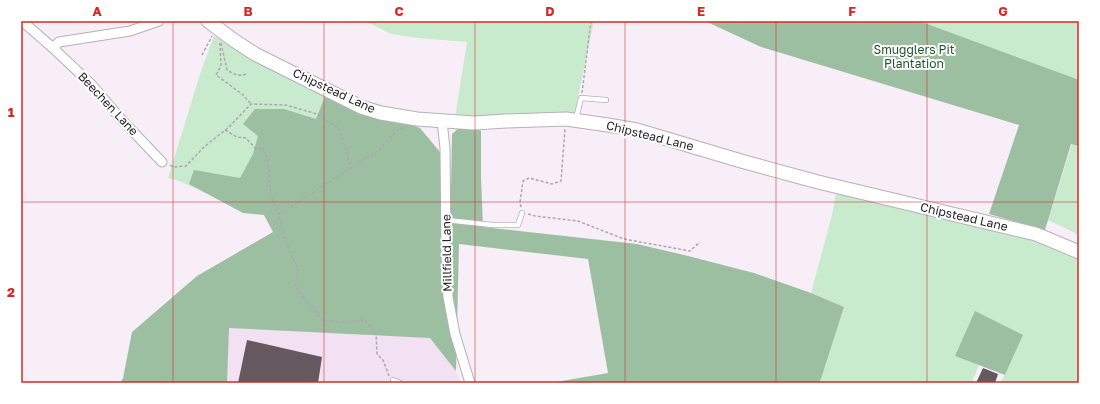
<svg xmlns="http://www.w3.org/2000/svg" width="1100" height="404" viewBox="0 0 1100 404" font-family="'Golos Text',sans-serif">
  <rect width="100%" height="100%" fill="#f8eef8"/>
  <path fill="#f2e1f3" d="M 444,325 L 456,371 L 461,383 L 227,383 L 228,328 Z"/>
  <g fill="#c9ebcd">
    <path d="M 365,21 L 594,21 L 574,116 L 455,117 L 467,42 L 418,38 L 391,34 Z"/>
    <path d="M 905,21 L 1079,21 L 1079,89 Z"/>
    <path d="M 214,36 L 242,53 L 336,102 L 242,209 L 179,181 L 168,178 L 201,71 Z"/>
    <path d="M 1072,144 L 1079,146 L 1079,235 L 1048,220 Z"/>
    <path d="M 836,193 L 1028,239 L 1079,260 L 1079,383 L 1000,383 L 1005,375 L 1023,335 L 955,356 L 979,365 L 972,383 L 818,383 L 821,379 L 844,307 L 811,293 L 832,215 Z"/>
  </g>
  <g fill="#9dbfa1">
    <path d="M 705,21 L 919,21 L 1079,80 L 1079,146 L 1071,144 L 1045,230 L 989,214 L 1019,125 L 761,47 Z"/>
    <path d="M 326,94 L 420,128 L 440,152 L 451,188 L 452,134 L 460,127 L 471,127 L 481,131 L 481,177 L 483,227 L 637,244 L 684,255 L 754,273 L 811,293 L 844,307 L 821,379 L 818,383 L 550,383 L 608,373 L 588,259 L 459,244 L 456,371 L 430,338 L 229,328 L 227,383 L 120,383 L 123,378 L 132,332 L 197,276 L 273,232 L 264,215 L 243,213 L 189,184 L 194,170 L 240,178 L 253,154 L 258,136 L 243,124 L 255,109 L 284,109 L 316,119 Z"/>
    <path d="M 975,311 L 1023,335 L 1005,375 L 955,356 Z"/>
  </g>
  <g fill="#65595f">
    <path d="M 247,340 L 322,357 L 318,383 L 238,383 Z"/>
    <path d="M 983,368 L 998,374 L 995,383 L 976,383 Z"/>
  </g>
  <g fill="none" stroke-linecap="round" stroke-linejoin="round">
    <defs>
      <g id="lane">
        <path d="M 576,119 L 581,98 L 606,100"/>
        <path d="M 446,220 L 493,225 L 518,225 L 522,213"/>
        <path d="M 393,380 L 400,383"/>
      </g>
      <g id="street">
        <path d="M 22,21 L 53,48 L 92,85 L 120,118 L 162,162"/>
        <path d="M 53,48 L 59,42 L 130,31 L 159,21"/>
        <path d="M 442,121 L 445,148 L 446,253 L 448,297 L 455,334 L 470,383"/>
      </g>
      <path id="secondary" d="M 208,21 L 232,39 L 255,54 L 361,107 L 381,113 L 417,119 L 474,123 L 506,121 L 566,119 L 608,125 L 637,130 L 741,161 L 818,182 L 1036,234 L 1079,252"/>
    </defs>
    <use href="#lane" stroke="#b8afb8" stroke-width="6"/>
    <use href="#street" stroke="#b8afb8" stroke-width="11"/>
    <use href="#secondary" stroke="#b8afb8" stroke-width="15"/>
    <g stroke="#aea6ae" stroke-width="1.5" stroke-dasharray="3 2" stroke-linecap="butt">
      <path d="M 220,43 L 221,66 L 216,75 L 242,94 L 251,104"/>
      <path d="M 221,43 L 227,70 C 234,74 238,77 246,74"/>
      <path d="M 202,55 L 212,36"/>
      <path d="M 582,93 L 591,21"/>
      <path d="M 225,130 L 237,137 L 246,138 L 255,148 L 261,149 L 265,153 L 269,169 L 271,197 L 279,214"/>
      <path d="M 170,165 L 173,167 L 186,166 L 204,147 L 229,127 L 251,104 L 286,105 L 317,114 L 339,129 L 347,153 L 350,167"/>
      <path d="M 521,207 L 520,202 L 523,181 L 529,178 L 552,184 L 561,181 L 565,129"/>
      <path d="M 528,214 L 535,216 L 578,221 L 624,239 L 690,251 L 700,242"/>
      <path d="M 389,376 L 383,360 L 377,354 L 376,333 L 368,323 L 362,320 L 354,322 L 324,321 L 295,287 L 298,268 L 289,251 L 281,225 L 279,214 L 379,150 L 395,132 L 403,127"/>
    </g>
    <use href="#lane" stroke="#fff" stroke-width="4.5"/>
    <use href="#street" stroke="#fff" stroke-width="9"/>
    <use href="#secondary" stroke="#fff" stroke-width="13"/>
  </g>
  <path fill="none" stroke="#d62828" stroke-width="1" stroke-opacity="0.55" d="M 173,21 L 173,383M 324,21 L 324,383M 475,21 L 475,383M 625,21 L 625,383M 776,21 L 776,383M 927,21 L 927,383M 21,202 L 1079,202"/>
  <g text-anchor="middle" stroke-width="4" stroke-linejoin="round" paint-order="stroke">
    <g font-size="12" fill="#1f522a" stroke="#fff">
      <text x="914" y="54">Smugglers Pit<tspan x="914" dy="14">Plantation</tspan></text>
    </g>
    <g font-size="12" fill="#221e22" stroke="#fff">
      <text transform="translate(334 91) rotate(25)" y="4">Chipstead Lane</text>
      <text transform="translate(108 104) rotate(47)" y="4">Beechen Lane</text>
      <text transform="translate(650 136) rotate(14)" y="4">Chipstead Lane</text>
      <text transform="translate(964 217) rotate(13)" y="4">Chipstead Lane</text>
      <text transform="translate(447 253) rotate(-91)" y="4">Millfield Lane</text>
    </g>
  </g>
  <rect width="1100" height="404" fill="none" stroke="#ffffff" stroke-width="44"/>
  <rect x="22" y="22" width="1056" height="360" fill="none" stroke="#d62828" stroke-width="1.5"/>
  <g font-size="13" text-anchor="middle" font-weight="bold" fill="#d62828">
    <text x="97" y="16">A</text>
    <text x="248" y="16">B</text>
    <text x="399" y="16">C</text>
    <text x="550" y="16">D</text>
    <text x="701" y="16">E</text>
    <text x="852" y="16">F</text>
    <text x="1003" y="16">G</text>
    <text x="11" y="117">1</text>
    <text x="11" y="297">2</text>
  </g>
</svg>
